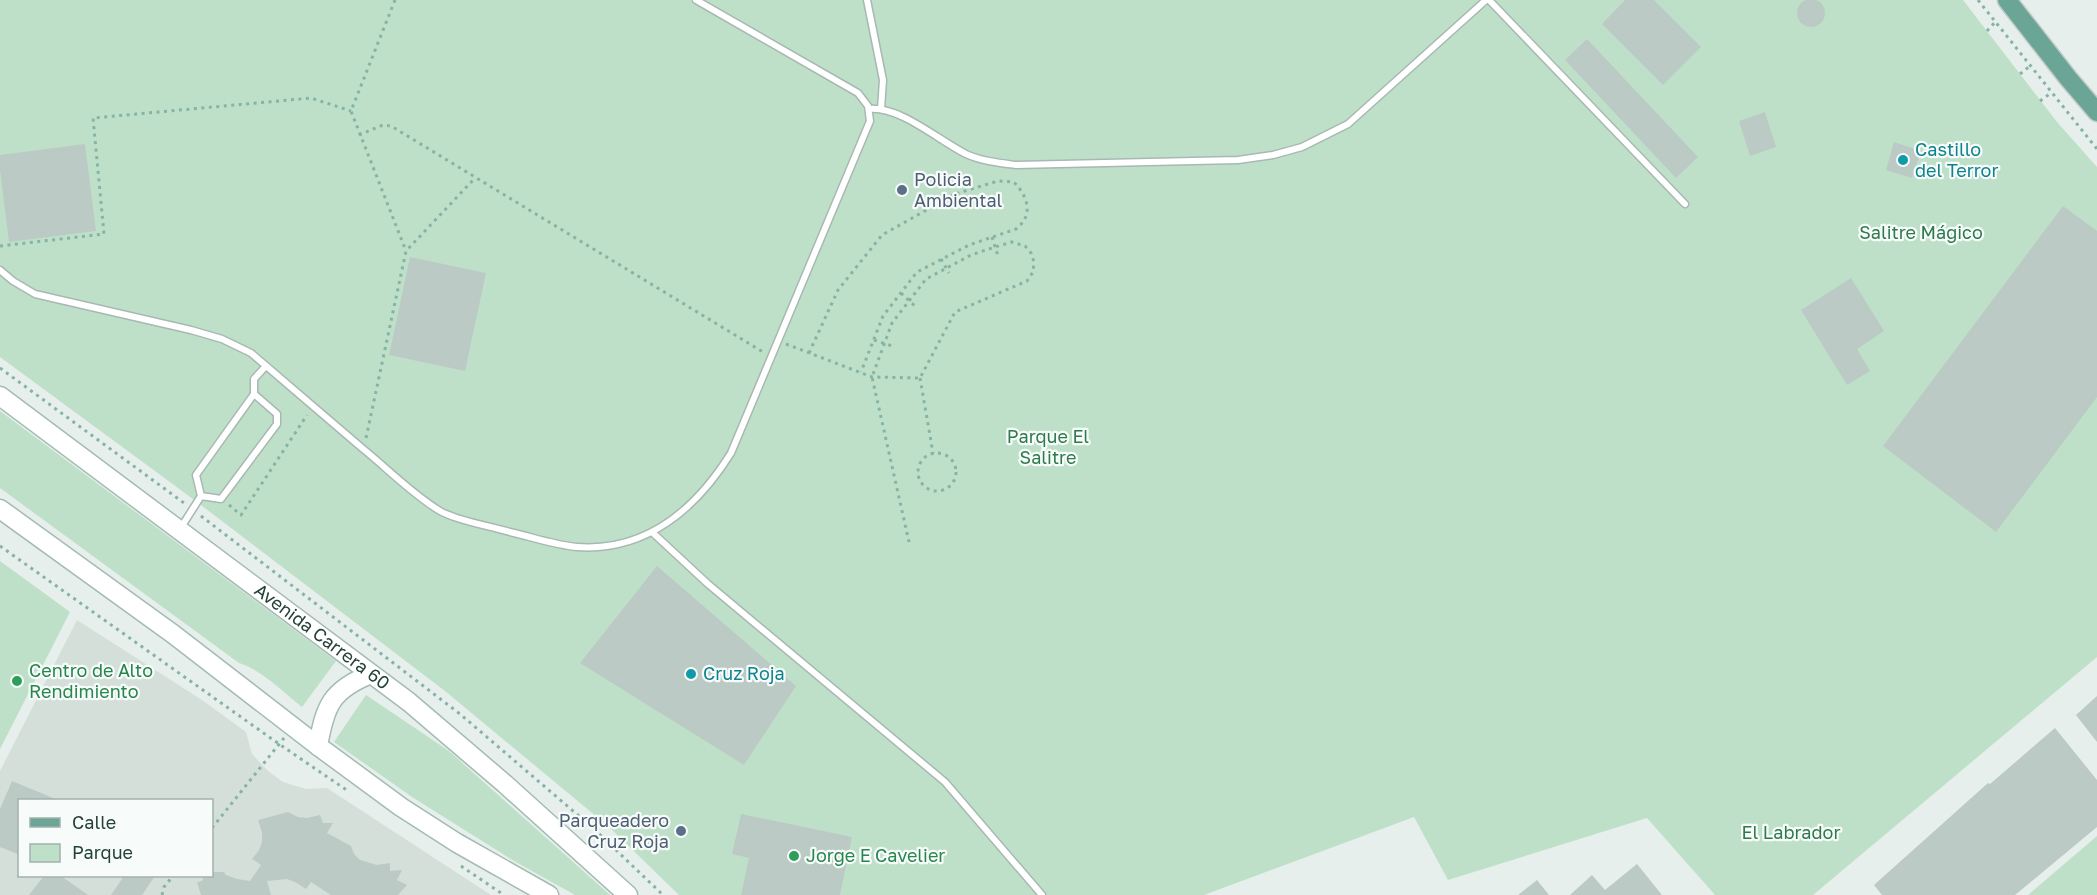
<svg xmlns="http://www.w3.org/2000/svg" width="2097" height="895" viewBox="0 0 2097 895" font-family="'Golos Text',sans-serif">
  <rect width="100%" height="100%" fill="#e6efeb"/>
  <path fill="#d4dfda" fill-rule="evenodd" d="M 77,620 L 202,700 L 246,732 L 252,754 L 268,771 L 283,782 L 306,789 L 327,788 L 491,895 L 0,895 L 0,771 ZM 20,800 L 212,800 L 212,876 L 20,876 Z"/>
  <g fill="#bfe0c8">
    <path d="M 0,0 L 1963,0 L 2057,122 L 2097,167 L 2097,657 L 1813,895 L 1715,895 L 1647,818 L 1448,880 L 1414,817 L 1204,895 L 679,895 L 609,827 L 445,691 L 197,502 L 0,357 Z"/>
    <path d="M 0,411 L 336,661 L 302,707 C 283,692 262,670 239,663 L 0,488 Z"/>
    <path d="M 0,561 L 70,612 L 0,749 Z"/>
    <path d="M 366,695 L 449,751 L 610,895 L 575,895 L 514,861 L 412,797 L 334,742 Z"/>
    <path d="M 2097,836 L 2097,895 L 2028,895 Z"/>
  </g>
  <g fill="#bbcac4">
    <circle cx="1811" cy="13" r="14"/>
    <path d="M 1625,0 L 1654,0 L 1701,47 L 1663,85 L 1602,24 Z"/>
    <path d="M 1587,39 L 1698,157 L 1676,178 L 1565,60 Z"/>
    <path d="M 1765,112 L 1776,147 L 1750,156 L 1739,121 Z"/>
    <path d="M 1894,142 L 1921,151 L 1912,178 L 1886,170 Z"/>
    <path d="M 85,144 L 96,231 L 9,242 L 0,170 L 0,155 Z"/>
    <path d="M 2063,206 L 2097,231 L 2097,397 L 1996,532 L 1883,446 Z"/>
    <path d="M 410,257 L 486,273 L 465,371 L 389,355 Z"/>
    <path d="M 1851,278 L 1884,331 L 1857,349 L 1870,371 L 1847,385 L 1801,310 Z"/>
    <path d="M 657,566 L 796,686 L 744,765 L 580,663 Z"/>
    <path d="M 2097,696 L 2097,742 L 2076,715 Z"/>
    <path d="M 2055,728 L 2097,780 L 2097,827 L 2015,895 L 1882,895 L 1874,885 L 1988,783 L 1990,784 Z"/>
    <path d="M 12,781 L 58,800 L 20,801 L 20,855 L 0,847 L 0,809 Z"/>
    <path d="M 288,812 L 298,817 L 307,818 L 320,815 L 323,823 L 333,823 L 327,833 L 351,846 L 354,854 L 360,860 L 377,865 L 390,863 L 390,871 L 402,870 L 397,880 L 407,885 L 398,895 L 331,895 L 311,882 L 306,889 L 295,882 L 287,879 L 267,881 L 271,895 L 201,895 L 197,882 L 202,881 L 204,876 L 212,876 L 212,872 L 224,872 L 226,875 L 237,879 L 250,881 L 261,865 L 252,859 L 259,850 L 262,842 L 262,832 L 258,820 Z"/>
    <path d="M 741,814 L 852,837 L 840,895 L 741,895 L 749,858 L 732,854 Z"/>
    <path d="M 1637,864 L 1662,895 L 1570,895 L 1592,875 L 1605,890 Z"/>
    <path d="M 44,876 L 61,876 L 88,895 L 29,895 Z"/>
    <path d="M 124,876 L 155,876 L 142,895 L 111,895 Z"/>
    <path d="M 1537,880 L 1549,895 L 1518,895 Z"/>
  </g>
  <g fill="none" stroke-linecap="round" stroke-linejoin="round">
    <defs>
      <g id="service">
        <path d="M 867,0 L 883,80 L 881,109"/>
        <path d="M 1489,0 L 1685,204"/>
        <path d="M 869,109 C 900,106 938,140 966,154 C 981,161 1000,163 1016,165 L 1238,160 L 1273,155 L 1302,147 L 1348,124 L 1486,0"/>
        <path d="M 0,270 L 13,281 L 35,294 L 191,330 L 222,339 L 251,353 C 288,385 325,416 362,448 C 388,469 412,494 440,511 C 457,521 491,526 510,532 C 532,537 555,545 577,547 C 646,552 696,509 731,453 L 870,121 L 868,106 L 858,93 L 696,0"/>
        <path d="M 254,394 L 254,379 L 266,366"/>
        <path d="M 180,529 L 201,496 L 196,475 L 254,394 L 277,414 L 277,424 L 221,499 L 201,496"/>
        <path d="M 653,533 L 708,584 L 945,782 L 1042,895"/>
      </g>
      <g id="secondary">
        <path id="s1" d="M 0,396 L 409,702 L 505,784 L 628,895"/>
        <path d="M 0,509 L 173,634 L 318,746 L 401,807 L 457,843 L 549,895"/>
        <path d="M 318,746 C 325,706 331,690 371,674"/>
      </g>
      <path id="primary" d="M 2007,0 L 2068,78 L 2097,112"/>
    </defs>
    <use href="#service" stroke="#a8b8b2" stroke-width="9"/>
    <use href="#secondary" stroke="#a4bbb3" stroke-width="21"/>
    <use href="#primary" stroke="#c2cac8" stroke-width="21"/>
    <g stroke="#86b3a5" stroke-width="3" stroke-dasharray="3 4.5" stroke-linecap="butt">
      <path d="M 395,0 L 351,111 L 406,251"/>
      <path d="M 1978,0 L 2097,149"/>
      <path d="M 1987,31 L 1995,22"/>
      <path d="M 2020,74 L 2030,66"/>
      <path d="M 2040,101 L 2051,93"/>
      <path d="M 359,135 L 383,125 L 391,126 L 763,352"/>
      <path d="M 992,237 L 998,256"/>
      <path d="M 0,246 L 104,234 L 93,118 L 311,98 L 351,111"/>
      <path d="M 941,259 L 949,273"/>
      <path d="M 901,293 L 916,307"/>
      <path d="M 874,340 L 892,346"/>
      <path d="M 786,344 L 872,377 L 920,378 L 955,312 L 1027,281 L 1033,272 L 1034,262 L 1031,253 L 1025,246 L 1012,242 L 995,247 L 971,255 L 926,279 L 892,323 L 872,377 L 909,542"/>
      <path d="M 809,353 L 838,290 L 882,235 L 955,194 L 998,181 L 1014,182 C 1028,197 1034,215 1016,229 L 969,245 L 917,272 L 883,316 L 861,372"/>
      <path d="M 0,368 L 184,503"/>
      <path d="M 920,378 L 933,453"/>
      <path d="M 366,438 L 406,251 L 475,178"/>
      <circle cx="937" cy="472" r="19"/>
      <path d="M 229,505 L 241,515 L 307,415"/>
      <path d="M 201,516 L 460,714 L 593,828 L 663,895"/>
      <path d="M 0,546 L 279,744 L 348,791"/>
      <path d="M 212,828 L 284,738"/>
      <path d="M 461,866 L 504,895"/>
      <path d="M 162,895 L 164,887 L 173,876"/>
    </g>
    <use href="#service" stroke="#fff" stroke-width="6"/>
    <use href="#secondary" stroke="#fff" stroke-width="18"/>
    <use href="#primary" stroke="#6aa596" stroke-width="18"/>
  </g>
  <g fill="#0f9aa8" stroke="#f7fbf9" stroke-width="2">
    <circle cx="1903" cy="160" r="6"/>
    <circle cx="691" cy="674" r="6"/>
  </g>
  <g fill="#5c6f8a" stroke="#f7fbf9" stroke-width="2">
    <circle cx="902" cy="190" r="6"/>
    <circle cx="681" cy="831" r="6"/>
  </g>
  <g fill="#2e9e5b" stroke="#f7fbf9" stroke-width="2">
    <circle cx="17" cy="681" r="6"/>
    <circle cx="794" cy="856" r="6"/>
  </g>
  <g text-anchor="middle" stroke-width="4.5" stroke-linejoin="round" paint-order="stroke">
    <g font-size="18" fill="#0d838f" stroke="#f7fbf9" text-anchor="start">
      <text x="1915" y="156">Castillo<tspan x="1915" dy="21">del Terror</tspan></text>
      <text x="703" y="680">Cruz Roja</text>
    </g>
    <g font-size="18" fill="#4e5e75" stroke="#f7fbf9" text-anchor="start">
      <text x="914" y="186">Policia<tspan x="914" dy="21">Ambiental</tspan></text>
      <text x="669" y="827" text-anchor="end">Parqueadero<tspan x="669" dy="21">Cruz Roja</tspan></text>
    </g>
    <g font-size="18" fill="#2d7a4b" stroke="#f7fbf9">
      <text x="1921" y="239">Salitre Mágico</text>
      <text x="1048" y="443">Parque El<tspan x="1048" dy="21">Salitre</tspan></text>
      <text x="1791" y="839">El Labrador</text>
    </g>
    <g font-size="18" fill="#24423a" stroke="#f7fbf9">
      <text dy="6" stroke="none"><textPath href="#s1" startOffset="402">Avenida Carrera 60</textPath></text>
    </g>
    <g font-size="18" fill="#27864d" stroke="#f7fbf9" text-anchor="start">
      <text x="29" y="677">Centro de Alto<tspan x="29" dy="21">Rendimiento</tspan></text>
      <text x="806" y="862">Jorge E Cavelier</text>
    </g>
  </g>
  <rect x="18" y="799" width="195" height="78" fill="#f7fbf9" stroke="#a3b1ad" stroke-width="1.5"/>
  <rect x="30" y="818" width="30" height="9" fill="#6aa596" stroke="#a3b1ad" stroke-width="1.5"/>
  <text x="72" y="829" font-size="18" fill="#24423a">Calle</text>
  <rect x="30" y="844" width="30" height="18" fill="#bfe0c8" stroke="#a3b1ad" stroke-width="1.5"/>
  <text x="72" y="859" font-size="18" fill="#24423a">Parque</text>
</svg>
